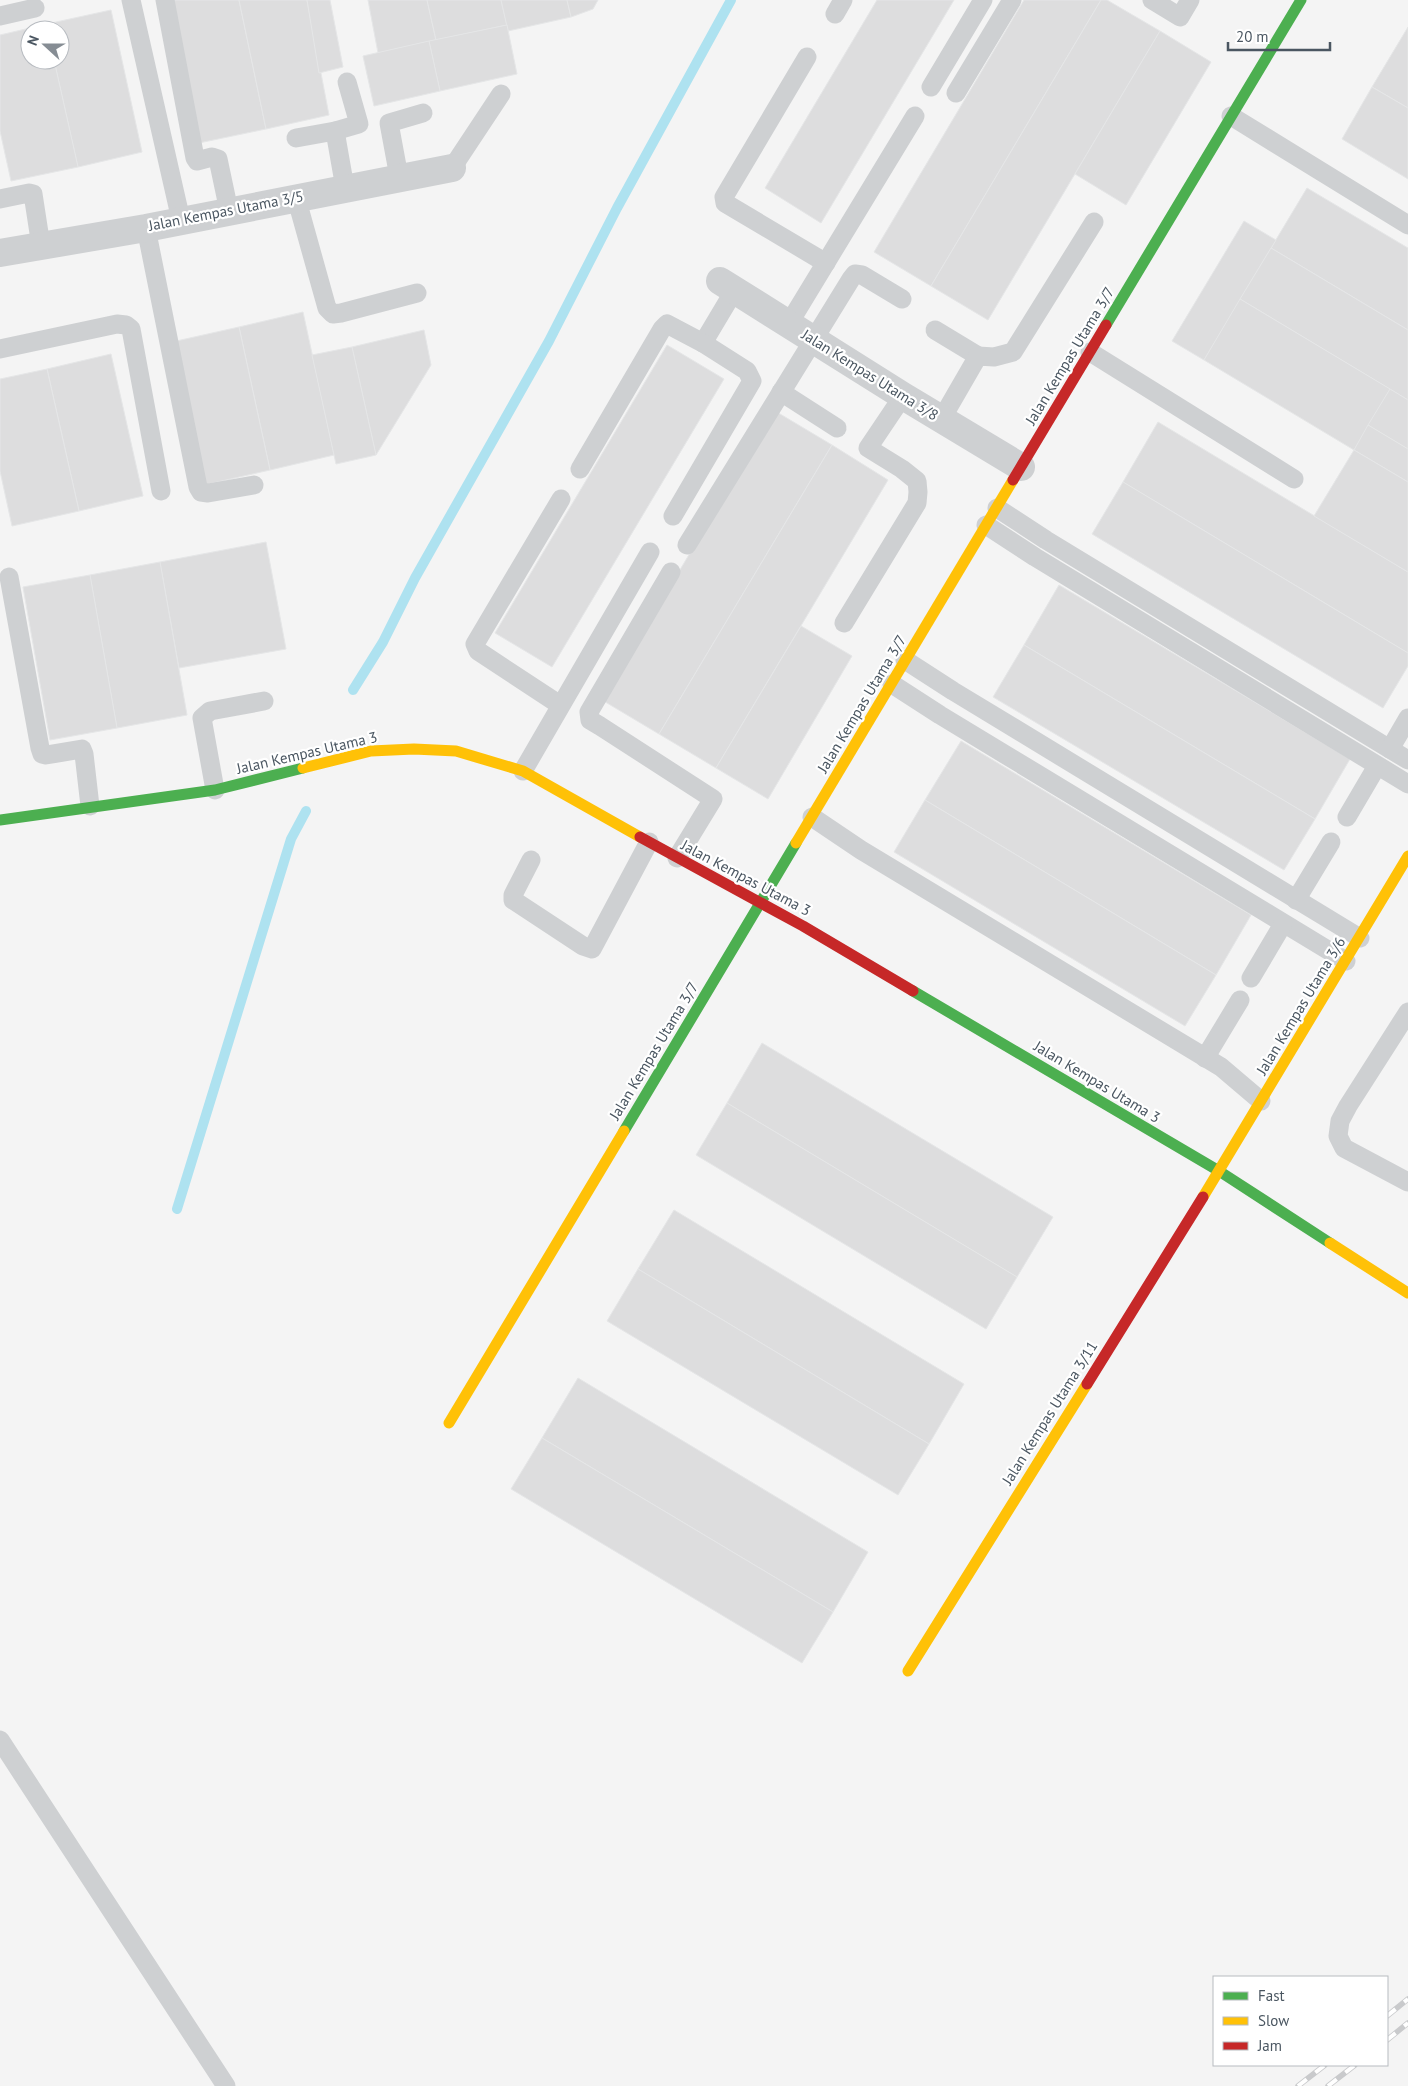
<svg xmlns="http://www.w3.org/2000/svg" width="1408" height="2086" viewBox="0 0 1408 2086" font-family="'PT Sans',sans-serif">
  <rect width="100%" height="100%" fill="#f4f4f4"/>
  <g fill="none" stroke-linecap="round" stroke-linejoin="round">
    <g stroke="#aee2f0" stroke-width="10">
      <path d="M 353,690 L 383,642 L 415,578 L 549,341 L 617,208 L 731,0"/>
      <path d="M 177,1209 L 291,839 L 306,811"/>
    </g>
  </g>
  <g fill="#ddddde" stroke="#e5e6e7">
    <path d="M 172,0 L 239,0 L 266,129 L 199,143 Z"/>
    <path d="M 239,0 L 307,0 L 329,115 L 266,129 Z"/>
    <path d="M 307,0 L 330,0 L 343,67 L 319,73 Z"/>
    <path d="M 368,0 L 427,0 L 436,40 L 378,53 Z"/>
    <path d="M 427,0 L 501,0 L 507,25 L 436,40 Z"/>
    <path d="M 501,0 L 567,0 L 571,17 L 508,31 Z"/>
    <path d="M 567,0 L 598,0 L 593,9 L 571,17 Z"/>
    <path d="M 877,0 L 954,0 L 821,223 L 765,188 Z"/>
    <path d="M 1024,0 L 1101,0 L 931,286 L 874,252 Z"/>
    <path d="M 1101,0 L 1107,0 L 1160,31 L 988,320 L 931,286 Z"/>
    <path d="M 111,10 L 142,152 L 78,167 L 54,60 L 60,60 L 60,30 L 48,30 L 47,24 Z"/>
    <path d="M 47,24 L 48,30 L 30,30 L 30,60 L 54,60 L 78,167 L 11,181 L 0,131 L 0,35 Z"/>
    <path d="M 507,25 L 517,74 L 440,91 L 429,41 Z"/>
    <path d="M 1408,27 L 1408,108 L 1372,87 Z"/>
    <path d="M 1160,31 L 1211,62 L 1126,205 L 1075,174 Z"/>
    <path d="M 429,41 L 440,91 L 374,106 L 363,56 Z"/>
    <path d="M 1372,87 L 1408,108 L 1408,179 L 1342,139 Z"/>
    <path d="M 1307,188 L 1408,248 L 1408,330 L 1271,248 Z"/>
    <path d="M 1244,221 L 1276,240 L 1204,360 L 1172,341 Z"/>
    <path d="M 1271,248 L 1408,330 L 1408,400 L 1240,299 Z"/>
    <path d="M 1240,299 L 1390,389 L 1354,450 L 1204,360 Z"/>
    <path d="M 303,312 L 334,455 L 270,470 L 239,327 Z"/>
    <path d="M 239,327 L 270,470 L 204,485 L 172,342 Z"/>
    <path d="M 424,330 L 431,365 L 376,455 L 352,347 Z"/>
    <path d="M 667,345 L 724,379 L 552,667 L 495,633 Z"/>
    <path d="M 352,347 L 376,455 L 336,464 L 312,355 Z"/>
    <path d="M 111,354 L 143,496 L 79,511 L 47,369 Z"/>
    <path d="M 47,369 L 79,511 L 12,526 L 0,471 L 0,379 Z"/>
    <path d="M 1390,389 L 1408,400 L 1408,449 L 1368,425 Z"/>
    <path d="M 775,411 L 832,445 L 659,734 L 602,700 Z"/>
    <path d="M 1158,422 L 1408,572 L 1408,653 L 1123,482 Z"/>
    <path d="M 1368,425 L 1408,449 L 1408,482 L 1354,450 Z"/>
    <path d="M 832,445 L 888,480 L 716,768 L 659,734 Z"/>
    <path d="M 1354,450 L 1408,482 L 1408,572 L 1314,516 Z"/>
    <path d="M 1123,482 L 1408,653 L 1408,666 L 1383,708 L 1092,534 Z"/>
    <path d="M 266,542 L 286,649 L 179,668 L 160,562 Z"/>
    <path d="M 160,562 L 187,715 L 117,728 L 90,575 Z"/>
    <path d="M 90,575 L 117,728 L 50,740 L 23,587 Z"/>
    <path d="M 1059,585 L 1350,759 L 1315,819 L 1024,645 Z"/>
    <path d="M 801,626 L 852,656 L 768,799 L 716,768 Z"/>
    <path d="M 1024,645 L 1315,819 L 1284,870 L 993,697 Z"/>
    <path d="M 961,741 L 1251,915 L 1216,975 L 925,800 Z"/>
    <path d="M 925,800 L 1216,975 L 1185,1026 L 894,852 Z"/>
    <path d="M 762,1043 L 1053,1217 L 1017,1277 L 727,1103 Z"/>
    <path d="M 727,1103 L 1017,1277 L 986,1329 L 696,1155 Z"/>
    <path d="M 674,1210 L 964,1384 L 929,1444 L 638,1269 Z"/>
    <path d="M 638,1269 L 929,1444 L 898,1495 L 607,1321 Z"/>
    <path d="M 578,1378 L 868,1552 L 833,1612 L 542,1438 Z"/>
    <path d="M 542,1438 L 833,1612 L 802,1663 L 511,1489 Z"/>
  </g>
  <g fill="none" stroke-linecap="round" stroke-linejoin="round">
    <g stroke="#ced0d2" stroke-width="19">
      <path d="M 131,0 L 181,220"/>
      <path d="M 165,0 L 195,158 L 197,161 L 212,157 L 218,159 L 229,211"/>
      <path d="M 1152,0 L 1180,17 L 1190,0"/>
      <path d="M 835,14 L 843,0"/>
      <path d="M 0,16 L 35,8"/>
      <path d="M 807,57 L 724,197 L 725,203 L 826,263"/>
      <path d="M 931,87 L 983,0"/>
      <path d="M 956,93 L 1012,0"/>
      <path d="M 1231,116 L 1408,225"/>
      <path d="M 335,131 L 359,124 L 347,82"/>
      <path d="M 296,138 L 335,131 L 345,188"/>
      <path d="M 452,168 L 501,94"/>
      <path d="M 399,177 L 389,123 L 423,113"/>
      <path d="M 296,197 L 327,308 L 333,314 L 341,313 L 417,293"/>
      <path d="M 0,199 L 29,193 L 33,194 L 41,246"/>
      <path d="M 146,228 L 198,487 L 201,492 L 208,493 L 254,485"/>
      <path d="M 788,325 L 915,116"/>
      <path d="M 935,330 L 978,356"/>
      <path d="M 0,349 L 117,324 L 126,325 L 131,329 L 161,491"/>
      <path d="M 1090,352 L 1294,479"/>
      <path d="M 781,392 L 837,428"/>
      <path d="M 941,420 L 978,356 L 994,357 L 1013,352 L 1094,222"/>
      <path d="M 580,469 L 662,329 L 667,324 L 703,343 L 734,291"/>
      <path d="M 997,508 L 1046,540 L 1408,760"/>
      <path d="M 673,516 L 752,381 L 747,371 L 703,343"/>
      <path d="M 986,525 L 1035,557 L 1408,784"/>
      <path d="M 687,545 L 851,279 L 855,274 L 862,275 L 902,299"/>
      <path d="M 671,572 L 589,712 L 590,720 L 600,726 L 713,799 L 677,858"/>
      <path d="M 9,577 L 40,748 L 42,754 L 46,755 L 82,749 L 84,754 L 90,806"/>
      <path d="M 844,623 L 917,503 L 918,492 L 917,481 L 902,469 L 868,448 L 903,396"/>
      <path d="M 905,660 L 953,691 L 1360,938"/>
      <path d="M 892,684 L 940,715 L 1346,961"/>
      <path d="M 560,705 L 478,651 L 475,644 L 561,499"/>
      <path d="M 1390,749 L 1408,718"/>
      <path d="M 523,771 L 650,552"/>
      <path d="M 215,790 L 202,718 L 210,711 L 264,701"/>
      <path d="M 812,817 L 861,850 L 1221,1067 L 1261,1101"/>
      <path d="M 1347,817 L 1377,766"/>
      <path d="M 531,860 L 513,895 L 513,900 L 583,946 L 592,949 L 649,842"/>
      <path d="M 1296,900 L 1331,842"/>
      <path d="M 1251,978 L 1283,924"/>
      <path d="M 1408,1012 L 1348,1106 L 1340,1121 L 1338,1136 L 1344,1148 L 1408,1182"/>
      <path d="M 1205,1058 L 1240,1000"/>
      <path d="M 0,1740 L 226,2086"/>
    </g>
    <g stroke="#ced0d2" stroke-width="28">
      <path d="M 0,253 L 146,228 L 452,168"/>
      <path d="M 720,281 L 903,396 L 1021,467"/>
    </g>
    <g stroke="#4caf50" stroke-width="11">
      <path d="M 1106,325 L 1301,0"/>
      <path d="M 0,820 L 215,790 L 303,768"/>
      <path d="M 913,991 L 1219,1171 L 1330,1243"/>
      <path d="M 624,1131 L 796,843"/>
    </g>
    <g stroke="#ffc107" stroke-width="11">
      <path d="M 303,768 L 371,751 L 414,749 L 456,751 L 523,771 L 640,837"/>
      <path d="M 796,843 L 1013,480"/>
      <path d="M 1203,1197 L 1408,856"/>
      <path d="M 1330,1243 L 1408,1293"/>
      <path d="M 449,1423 L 624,1131"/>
      <path d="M 908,1671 L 1087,1384"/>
    </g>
    <g stroke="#c62828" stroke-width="11">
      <path d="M 1013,480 L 1106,325"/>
      <path d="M 640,837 L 803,926 L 913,991"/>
      <path d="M 1087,1384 L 1203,1197"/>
    </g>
    <defs>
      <g id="rail">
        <path d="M 1387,2016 L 1408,1999"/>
        <path d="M 1387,2040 L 1408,2023"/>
        <path d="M 1298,2086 L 1325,2065"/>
        <path d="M 1328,2086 L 1355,2065"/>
      </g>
    </defs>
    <use href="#rail" stroke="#c9cacc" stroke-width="5.5"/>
    <use href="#rail" stroke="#fff" stroke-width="4" stroke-dasharray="11" stroke-linecap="butt"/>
  </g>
  <g text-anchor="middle" stroke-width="4.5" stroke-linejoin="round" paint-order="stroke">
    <g font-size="15" fill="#4a5661" stroke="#fff">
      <text transform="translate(226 211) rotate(-11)" y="5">Jalan Kempas Utama 3/5</text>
      <text transform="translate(1070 356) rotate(-59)" y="5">Jalan Kempas Utama 3/7</text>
      <text transform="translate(870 375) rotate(32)" y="5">Jalan Kempas Utama 3/8</text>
      <text transform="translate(862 704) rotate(-59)" y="5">Jalan Kempas Utama 3/7</text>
      <text transform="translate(307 753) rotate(-13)" y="5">Jalan Kempas Utama 3</text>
      <text transform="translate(746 878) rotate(28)" y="5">Jalan Kempas Utama 3</text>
      <text transform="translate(1301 1006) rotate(-59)" y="5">Jalan Kempas Utama 3/6</text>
      <text transform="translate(654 1051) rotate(-59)" y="5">Jalan Kempas Utama 3/7</text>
      <text transform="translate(1097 1082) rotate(31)" y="5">Jalan Kempas Utama 3</text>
      <text transform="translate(1050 1413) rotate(-58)" y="5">Jalan Kempas Utama 3/11</text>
    </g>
  </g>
  <rect x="1213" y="1976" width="175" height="90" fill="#ffffff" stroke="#b7bbc0"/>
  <rect x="1223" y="1992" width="25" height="8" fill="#4caf50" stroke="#b7bbc0"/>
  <text x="1258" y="2001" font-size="15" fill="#4a5661">Fast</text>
  <rect x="1223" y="2017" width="25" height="8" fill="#ffc107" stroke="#b7bbc0"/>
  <text x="1258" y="2026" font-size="15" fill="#4a5661">Slow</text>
  <rect x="1223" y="2042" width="25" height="8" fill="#c62828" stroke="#b7bbc0"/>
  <text x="1258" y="2051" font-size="15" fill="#4a5661">Jam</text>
  <g transform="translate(45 45) rotate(291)"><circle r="24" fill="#ffffff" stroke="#b7bbc0"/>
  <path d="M0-4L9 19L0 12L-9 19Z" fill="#868d94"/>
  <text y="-8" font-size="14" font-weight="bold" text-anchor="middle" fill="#4a5661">N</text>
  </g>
  <path d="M1228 42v8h102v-8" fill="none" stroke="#4a5661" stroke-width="2.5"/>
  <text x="1236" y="42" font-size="15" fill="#4a5661" stroke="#ffffff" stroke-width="4" paint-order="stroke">20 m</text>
</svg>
